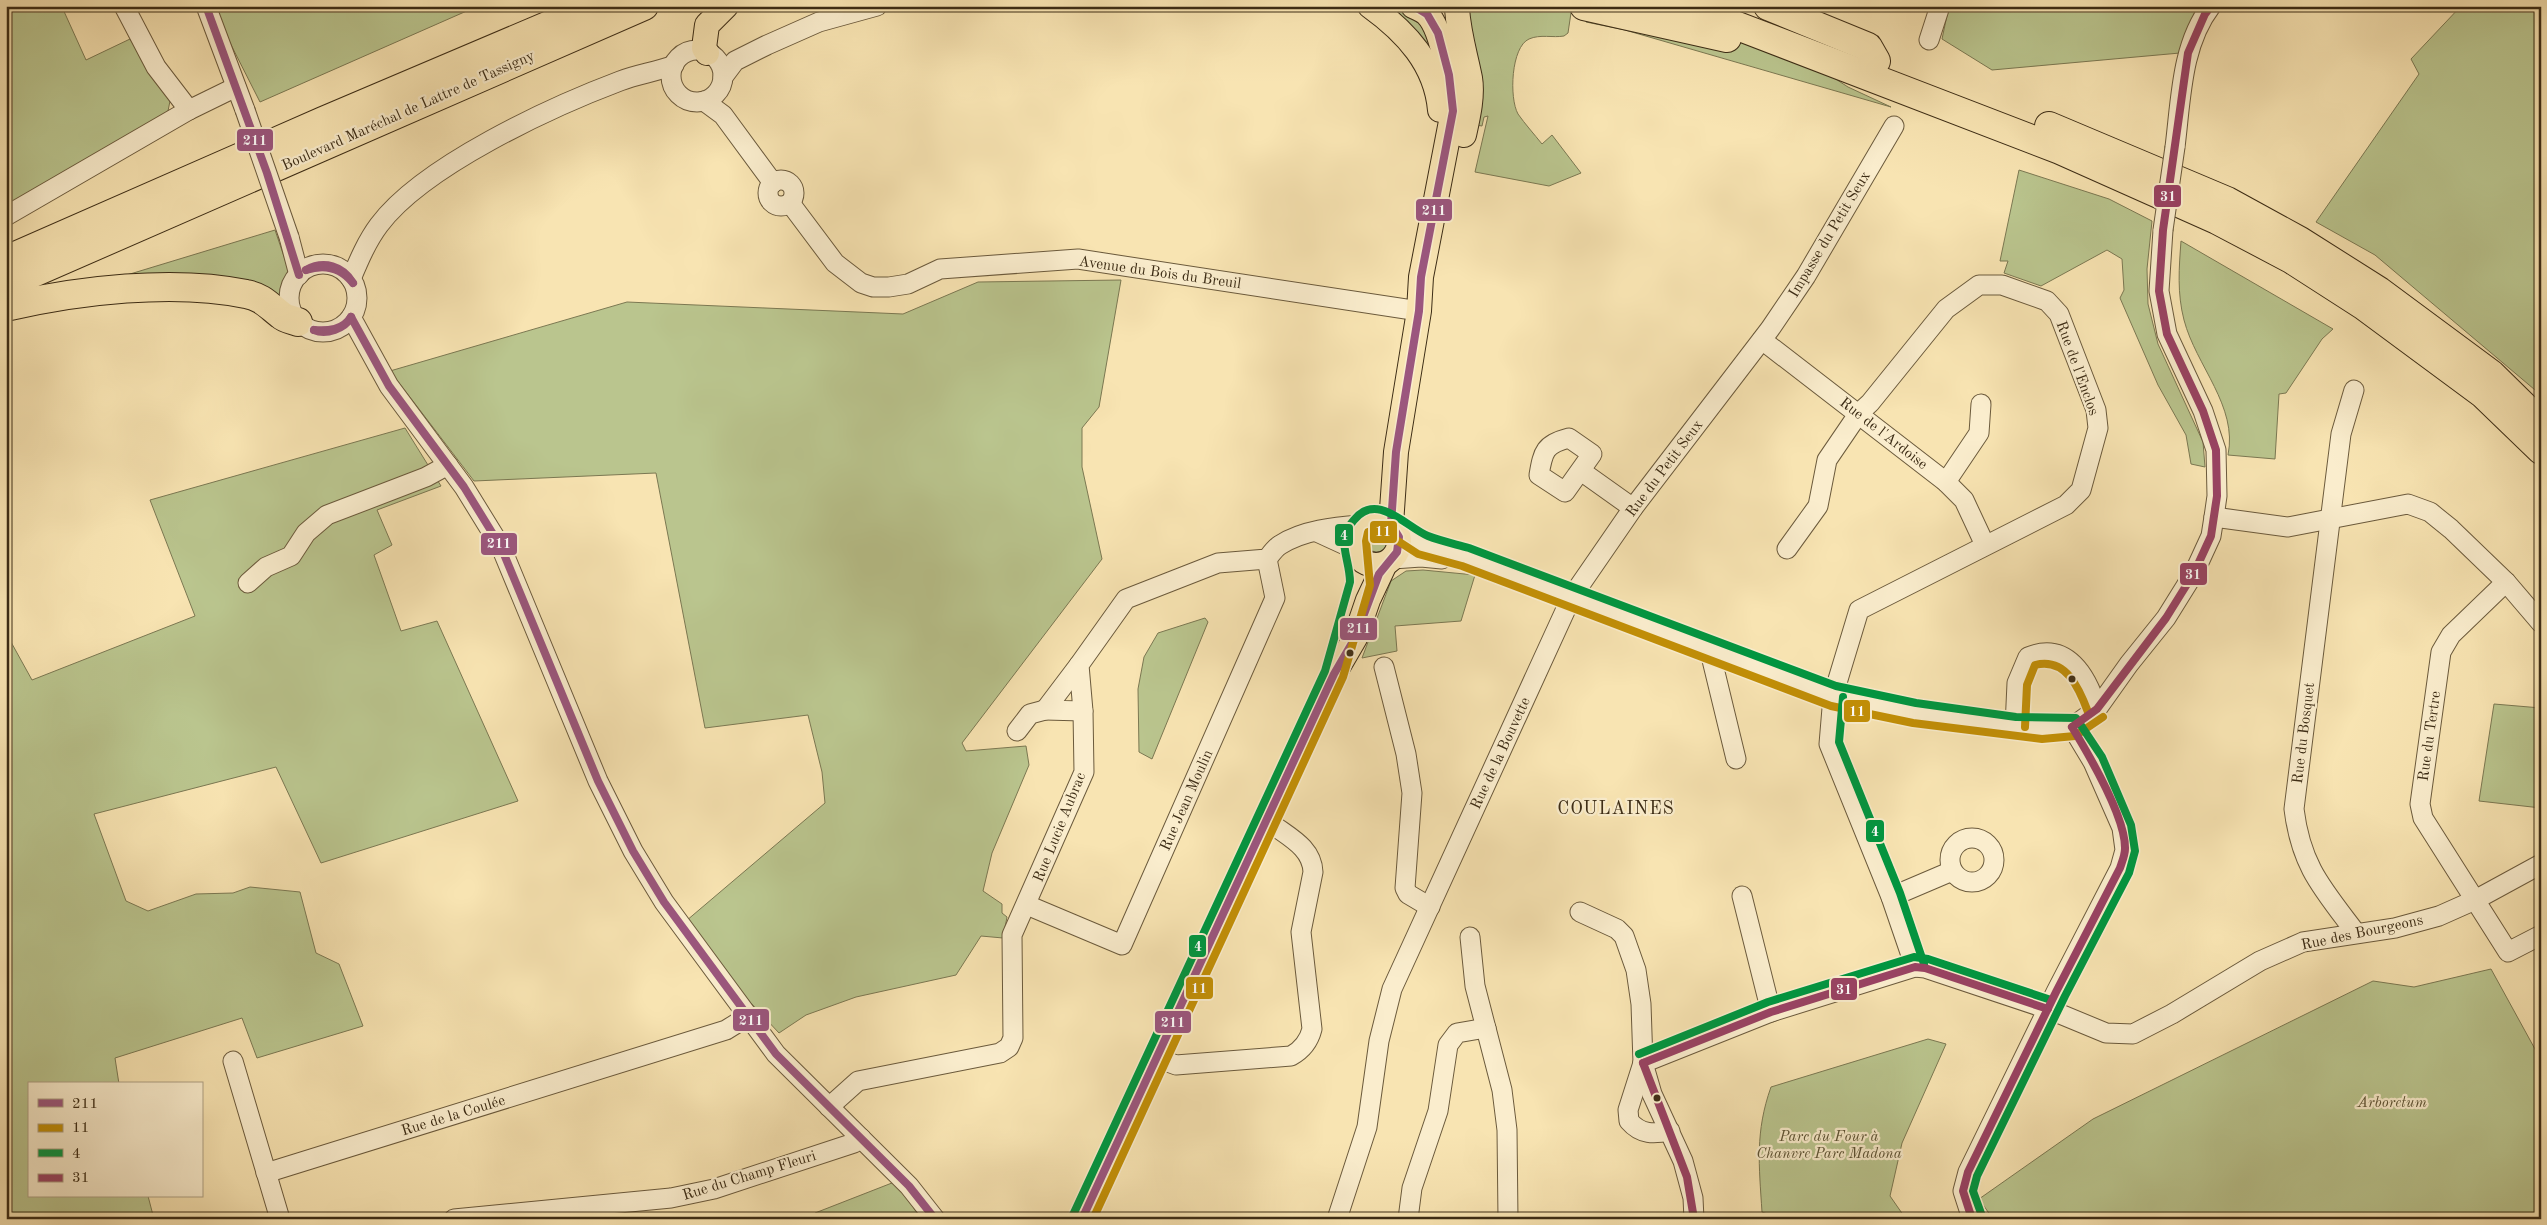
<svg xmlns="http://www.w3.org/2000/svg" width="2547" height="1225" viewBox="0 0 2547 1225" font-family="'Old Standard TT',serif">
  <rect width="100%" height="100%" fill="#f8e4b2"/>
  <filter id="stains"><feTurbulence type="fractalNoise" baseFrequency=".004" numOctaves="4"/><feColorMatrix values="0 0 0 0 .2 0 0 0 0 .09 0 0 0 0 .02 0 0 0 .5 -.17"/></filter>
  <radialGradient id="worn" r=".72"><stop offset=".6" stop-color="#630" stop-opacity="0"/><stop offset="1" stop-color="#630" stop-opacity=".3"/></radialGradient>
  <g fill="#bac58e" stroke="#7b7852">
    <path d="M 6,6 L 62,7 L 86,60 L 130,39 L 171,96 L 167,116 L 6,207 Z"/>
    <path d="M 215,6 L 478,6 L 260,102 L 224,31 Z"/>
    <path d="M 1383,6 L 1413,6 L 1427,14 L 1433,56 Z"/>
    <path d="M 1459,6 L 1572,6 L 1568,33 L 1564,36 C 1553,38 1540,34 1529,39 C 1511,47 1509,98 1518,114 C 1525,124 1534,134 1542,144 L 1552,135 L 1581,173 L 1549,186 L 1475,172 L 1488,116 L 1484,117 L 1482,126 L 1476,125 Z"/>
    <path d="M 1949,6 L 2197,6 L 2180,53 L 1992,70 L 1942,39 Z"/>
    <path d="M 2461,6 L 2541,6 L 2541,395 L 2375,255 L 2316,222 L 2419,74 L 2411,59 Z"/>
    <path d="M 1590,8 L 1748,43 L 1814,65 L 1848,87 L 1891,107 L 1625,30 L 1586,22 Z"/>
    <path d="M 2019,170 L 2109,199 L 2152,221 L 2147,269 L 2148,304 L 2158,344 L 2203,442 L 2205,467 L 2191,464 L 2186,435 L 2158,385 L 2120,298 L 2124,290 L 2122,259 L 2107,250 L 2041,286 L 2004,273 L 2008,261 L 2000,261 Z"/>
    <path d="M 275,230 L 291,277 L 287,282 L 285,305 L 273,299 L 84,288 Z"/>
    <path d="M 2181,241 L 2333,329 L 2322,339 L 2286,393 L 2279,394 L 2275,459 L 2228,455 C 2238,406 2196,366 2184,320 C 2177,293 2179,268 2181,241 Z"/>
    <path d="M 1121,280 L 1099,407 L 1082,428 L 1082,467 L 1102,559 L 962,743 L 966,751 L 1026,746 L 1029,765 L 992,853 L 983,891 L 1002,904 L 1002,913 L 1007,917 L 1003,938 L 981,936 L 956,975 L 856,997 L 806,1015 L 779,1033 L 750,1002 L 686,921 L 825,803 L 822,772 L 808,715 L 705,728 L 656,473 L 474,481 L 390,371 L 627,302 L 903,314 L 978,282 Z"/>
    <path d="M 405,428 L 441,486 L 377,510 L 392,545 L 374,555 L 401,631 L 437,621 L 518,801 L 321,863 L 276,767 L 94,814 L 126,901 L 148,911 L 196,894 L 233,893 L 250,887 L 300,892 L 316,953 L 339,964 L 363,1026 L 257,1058 L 242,1018 L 115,1058 L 119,1084 L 29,1084 L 29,1196 L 148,1196 L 154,1219 L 6,1219 L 6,633 L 32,680 L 195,616 L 150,500 Z"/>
    <circle cx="1377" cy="541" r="11"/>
    <path d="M 1423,570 L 1475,575 L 1461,621 L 1395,626 L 1397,651 L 1362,658 L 1391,581 L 1406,571 Z"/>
    <path d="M 1205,618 L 1208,622 L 1152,759 L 1139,752 L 1138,689 L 1144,657 L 1158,633 Z"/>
    <path d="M 2494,704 L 2541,708 L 2541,808 L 2479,801 Z"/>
    <path d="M 2491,969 L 2541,1060 L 2541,1219 L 1993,1219 L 1979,1199 L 2093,1119 L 2373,981 L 2414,987 Z"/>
    <path d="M 1928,1039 L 1946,1044 L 1902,1143 L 1890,1196 L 1906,1219 L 1781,1219 L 1762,1212 C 1759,1165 1755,1132 1771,1087 Z"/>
    <path d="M 897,1181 L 916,1202 L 914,1209 L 921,1217 L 929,1219 L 817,1219 L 815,1213 Z"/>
  </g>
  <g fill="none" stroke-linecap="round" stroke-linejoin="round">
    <defs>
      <g id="minor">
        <path d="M 124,6 L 156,67 L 189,110 L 236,87"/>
        <path d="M 206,6 L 245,110"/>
        <path d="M 1929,40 L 1940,6"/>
        <circle cx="697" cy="76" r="26"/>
        <path d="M 723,77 L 735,61 L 767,45 L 819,22 L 877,6"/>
        <path d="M 704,101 L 723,115 L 773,183"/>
        <path d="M 2175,147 C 2181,100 2181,45 2211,6"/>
        <circle cx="781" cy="193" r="13"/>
        <path d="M 790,203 L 835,263 L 861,283 L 873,287 L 889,287 L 908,284 L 940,269 L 1078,259 L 1419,311"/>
        <path d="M 6,216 L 189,110"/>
        <path d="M 289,237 L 299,275"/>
        <circle cx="323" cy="298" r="34"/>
        <path d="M 351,279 C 359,260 367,241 379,225 C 423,166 551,107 620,81 C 638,74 656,72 674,65"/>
        <path d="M 351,317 L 389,386 L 464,487 L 501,547 L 598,781 L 633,851 L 664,902 L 776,1054 L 909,1186 L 935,1219"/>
        <path d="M 1762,340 L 1946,482 L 1964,500 L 1985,545"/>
        <path d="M 2354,390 L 2341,434 L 2294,809 C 2301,866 2322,888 2356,933"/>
        <path d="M 1569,438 L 1592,454 L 1565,492 L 1539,475 C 1543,451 1545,444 1569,438 Z"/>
        <path d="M 1581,471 L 1633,508"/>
        <path d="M 1946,482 L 1979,433 L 1981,404"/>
        <path d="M 2214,517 L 2288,527 L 2408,504 L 2430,512 L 2451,529 L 2506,582 L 2541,623"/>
        <path d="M 1396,530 L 1423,545 L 1465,557 L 1586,604 L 1833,696 L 1914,713 L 2015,727 L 2042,729 L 2072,727 L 2097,709 L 2129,664 L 2166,618 L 2194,573 L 2211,536 L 2214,517 L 2217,496 L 2216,450 L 2203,411 L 2167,334 L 2159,291 L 2163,230"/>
        <path d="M 1317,532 L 1354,549"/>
        <path d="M 1787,549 L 1818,506 L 1827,460 L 1859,413 L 1870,403 L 1946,309 L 1979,285 L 2002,285 L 2047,301 L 2059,314 L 2096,410 L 2098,428 L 2081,490 L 2066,505 L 1859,610 L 1833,696 L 1829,744 L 1891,897 L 1915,967"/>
        <path d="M 1393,559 L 1421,557 L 1442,559"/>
        <path d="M 2506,582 L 2451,635 L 2441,652 L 2420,804 L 2423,818 L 2508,952 L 2541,935"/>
        <path d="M 248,583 L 266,567 L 291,556 L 306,533 L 327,515 L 426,477 L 448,465"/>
        <path d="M 1715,653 L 1712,660 L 1736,759"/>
        <path d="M 1079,665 L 1045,710 L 1083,711"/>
        <path d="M 1384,667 L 1406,754 L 1412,793 L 1405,888 L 1408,894 L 1430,907"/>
        <path d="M 2015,727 L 2017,683 L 2028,657 C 2067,641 2087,676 2097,709"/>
        <path d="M 1017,731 L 1030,714 L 1045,710"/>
        <circle cx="1972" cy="860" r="22"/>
        <path d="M 1742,896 L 1771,1012"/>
        <path d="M 1891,897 L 1952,871"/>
        <path d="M 1027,905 L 1122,945 L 1275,598 L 1267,559"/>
        <path d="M 1580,912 L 1617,929 L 1624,936 L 1636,970 L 1641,1004 L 1643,1063 L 1652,1094 L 1683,1161 L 1693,1198 L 1694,1219"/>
        <path d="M 1470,937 L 1475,986 L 1502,1090 L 1507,1130 L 1508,1219"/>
        <path d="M 1157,1058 L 1176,1065 L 1291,1056 C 1302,1050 1309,1041 1312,1029 L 1301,932 L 1313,872 C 1312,846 1286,836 1268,821"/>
        <path d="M 233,1061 L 280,1219"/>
        <path d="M 1643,1063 L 1771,1012 L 1915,967 L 1925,968 L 2048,1009 L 2106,1033 L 2133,1034 L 2172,1014 L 2260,961 L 2303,942 L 2395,928 L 2439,916 L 2475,900 L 2541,864"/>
        <path d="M 1643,1063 L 1628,1110 L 1629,1121 C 1641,1135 1654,1134 1670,1131"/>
        <path d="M 829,1107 L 858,1081 L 1000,1053 L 1009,1047 L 1013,1038 L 1012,935 L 1084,772 L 1083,711 L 1079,665 L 1126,599 L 1218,563 L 1267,559 C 1271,554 1275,548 1280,545 C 1303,530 1335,527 1361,525"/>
        <path d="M 266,1173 L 726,1030 L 747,1017"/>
        <path d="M 454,1219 L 671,1198 L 714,1189 L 854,1143 L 861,1138"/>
        <path d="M 1337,1219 L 1367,1127 L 1379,1041 L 1392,989 L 1571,598 L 1633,508 L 1770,329 L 1806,276 L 1894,126"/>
        <path d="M 1408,1219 L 1412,1188 L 1438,1111 L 1448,1045 L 1457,1033 L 1486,1028"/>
        <path d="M 1972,1219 L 1963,1191 L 1968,1172 L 2056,992 L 2120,868 L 2125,850 L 2122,828 L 2093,762 L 2072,727"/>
      </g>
      <g id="major">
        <path d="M 1370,6 C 1406,32 1436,64 1440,110"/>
        <path d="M 1459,6 L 1457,9 C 1459,35 1465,53 1470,78 C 1473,96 1468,117 1464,135"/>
        <path d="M 707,53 L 704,48 L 707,25 L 726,6"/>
        <circle cx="1376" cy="542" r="23"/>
        <path d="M 1391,524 L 1396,452 L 1419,311 L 1421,277 L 1453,111 C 1452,89 1443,30 1427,14 C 1424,11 1417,8 1413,6"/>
        <path d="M 1082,1219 L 1334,674 L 1355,638 L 1368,600 L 1385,564"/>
      </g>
      <g id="highway">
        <path d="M 1584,6 L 1727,38"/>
        <path d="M 1679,6 L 1727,22 L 2060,150 L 2217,220 L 2291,259 L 2364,306 L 2483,394 L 2541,450"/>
        <path d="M 1768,6 L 1868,47 L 1876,61"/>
        <path d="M 2049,126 L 2227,201 L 2300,241 L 2379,291 L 2491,374 L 2541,423"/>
        <path d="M 6,260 L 323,121 L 594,6"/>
        <path d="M 6,285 L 644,6"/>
        <path d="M 6,307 C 77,290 175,279 246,294 C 262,297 268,305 281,315 C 285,319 293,320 298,322"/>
      </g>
    </defs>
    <use href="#minor" stroke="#6b5a3c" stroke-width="21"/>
    <use href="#major" stroke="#3c2c15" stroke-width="26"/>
    <use href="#highway" stroke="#3c2c15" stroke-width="30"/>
    <use href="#minor" stroke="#faedcd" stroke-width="19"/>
    <use href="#major" stroke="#f8e4b2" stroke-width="24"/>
    <use href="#highway" stroke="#f8e4b2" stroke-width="28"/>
    <defs>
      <g id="minor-bridge">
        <path d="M 245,110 L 289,237"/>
        <path d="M 2163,230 L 2175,147"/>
      </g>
    </defs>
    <use href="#minor-bridge" stroke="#6b5a3c" stroke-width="21" stroke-linecap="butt"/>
    <use href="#minor-bridge" stroke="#faedcd" stroke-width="19"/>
    <defs>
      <g id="bus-1">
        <path d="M 206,6 L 267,173 L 299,275"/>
        <path d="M 306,270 C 324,260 343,266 353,283"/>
        <path d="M 306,270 C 324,264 341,268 353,283"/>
        <path d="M 351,317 L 389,386 L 464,487 L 501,547 L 598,781 L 633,851 L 664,902 L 776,1054 L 909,1186 L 935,1219"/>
        <path d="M 314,330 C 328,331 343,330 351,317"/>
        <path d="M 314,330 C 326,335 345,329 351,317"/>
        <path d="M 1082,1219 L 1334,674 L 1355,638 L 1379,574 L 1397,552 L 1399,537 L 1391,524 L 1396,452 L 1419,311 L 1421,277 L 1453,111 L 1449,75 L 1438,33 L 1427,14 L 1414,6"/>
      </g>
      <g id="bus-2">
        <path d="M 2025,727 L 2027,685 L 2035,665 C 2066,657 2079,688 2088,712"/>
        <path d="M 1093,1219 L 1343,677 L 1370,585 L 1366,541 L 1368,532 L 1381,530 L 1418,554 L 1462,566 L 1831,706 L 1913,723 L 2042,739 L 2075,736 L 2103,717"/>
      </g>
      <g id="bus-3">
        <path d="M 1843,697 L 1839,742 L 1900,893 L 1924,964"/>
        <path d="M 1639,1054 L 1768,1002 L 1914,957 L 1928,959 L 2051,1000"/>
        <path d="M 1073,1215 L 1325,671 L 1350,582 C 1350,566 1343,552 1344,536 C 1345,530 1350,525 1354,520 C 1377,491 1406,527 1428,536 C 1441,541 1455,544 1469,548 L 1836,686 L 1916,703 L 2016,717 L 2076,718 L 2102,757 L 2131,825 L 2135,851 L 2129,873 L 2065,996 L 1977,1176 L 1973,1191 L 1982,1216"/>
      </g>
      <g id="bus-4">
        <path d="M 2072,727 L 2097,709 L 2166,618 L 2194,573 L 2211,536 L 2217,496 L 2216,450 L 2203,411 L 2167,334 L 2159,291 L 2163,230 L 2188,53 L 2205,14 L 2211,6"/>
        <path d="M 1643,1063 L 1771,1012 L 1915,967 L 1925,968 L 2048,1009"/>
        <path d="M 1643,1063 L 1687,1177 L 1694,1219"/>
        <path d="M 1972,1219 L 1963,1191 L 1968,1172 L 2056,992 L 2120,868 C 2122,862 2125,855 2125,849 C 2126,817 2089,755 2072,727"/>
      </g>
    </defs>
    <use href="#bus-1" stroke="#faedcd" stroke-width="11"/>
    <use href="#bus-2" stroke="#faedcd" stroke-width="11"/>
    <use href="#bus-3" stroke="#faedcd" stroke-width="11"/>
    <use href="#bus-4" stroke="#faedcd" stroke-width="11"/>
    <use href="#bus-1" stroke="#9b567e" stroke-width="8"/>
    <use href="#bus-2" stroke="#c28f06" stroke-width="8"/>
    <use href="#bus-3" stroke="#009640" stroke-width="8"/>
    <use href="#bus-4" stroke="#994263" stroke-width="8"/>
  </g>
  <g fill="#3c2c15" stroke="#faedcd" stroke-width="2">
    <circle cx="1350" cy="653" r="4.5"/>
    <circle cx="2072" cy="679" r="4.5"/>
    <circle cx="1657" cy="1098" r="4.5"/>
  </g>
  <g text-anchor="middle" stroke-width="4.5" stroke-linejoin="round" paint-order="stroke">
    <g font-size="15" fill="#3c2c15" stroke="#faedcd">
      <text transform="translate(408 110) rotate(-24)" y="5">Boulevard Maréchal de Lattre de Tassigny</text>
      <text transform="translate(1829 234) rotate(-59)" y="5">Impasse du Petit Seux</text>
      <text transform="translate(1160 272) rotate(8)" y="5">Avenue du Bois du Breuil</text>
      <text transform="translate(2078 368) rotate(70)" y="5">Rue de l'Enclos</text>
      <text transform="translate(1884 433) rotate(38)" y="5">Rue de l'Ardoise</text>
      <text transform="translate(1664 468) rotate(-53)" y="5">Rue du Petit Seux</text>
      <text transform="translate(2303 733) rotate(-83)" y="5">Rue du Bosquet</text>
      <text transform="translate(2429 736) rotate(-82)" y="5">Rue du Tertre</text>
      <text transform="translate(1500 753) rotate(-65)" y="5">Rue de la Bouvette</text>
      <text transform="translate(1186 800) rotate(-66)" y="5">Rue Jean Moulin</text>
      <text transform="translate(1059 827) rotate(-68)" y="5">Rue Lucie Aubrac</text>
      <text transform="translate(2362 932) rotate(-12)" y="5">Rue des Bourgeons</text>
      <text transform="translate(453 1115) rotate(-17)" y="5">Rue de la Coulée</text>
      <text transform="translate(749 1175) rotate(-17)" y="5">Rue du Champ Fleuri</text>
    </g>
    <g font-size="15" font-style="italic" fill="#5c5233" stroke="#faedcd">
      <text x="2392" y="1107">Arboretum</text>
      <text x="1829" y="1141">Parc du Four à<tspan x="1829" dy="17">Chanvre Parc Madona</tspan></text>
    </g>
    <g font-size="18" letter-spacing="1" fill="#3c2c15" stroke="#faedcd">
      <text x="1616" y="814">COULAINES</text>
    </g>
  </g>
  <g stroke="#faedcd" stroke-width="2">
    <rect x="236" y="128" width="38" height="24" rx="5" fill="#9b567e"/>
    <rect x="2153" y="184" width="29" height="24" rx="5" fill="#994263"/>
    <rect x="1415" y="198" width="38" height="24" rx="5" fill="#9b567e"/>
    <rect x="1369" y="520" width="29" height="24" rx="5" fill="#c28f06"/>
    <rect x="1334" y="523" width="20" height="24" rx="5" fill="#009640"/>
    <rect x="480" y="532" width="38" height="24" rx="5" fill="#9b567e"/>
    <rect x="2179" y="562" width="29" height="24" rx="5" fill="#994263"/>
    <rect x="1339" y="617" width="39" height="24" rx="5" fill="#9b567e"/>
    <rect x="1843" y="699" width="28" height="24" rx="5" fill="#c28f06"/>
    <rect x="1865" y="819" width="20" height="24" rx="5" fill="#009640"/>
    <rect x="1188" y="934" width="19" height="24" rx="5" fill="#009640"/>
    <rect x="1185" y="976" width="29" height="24" rx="5" fill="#c28f06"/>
    <rect x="1830" y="977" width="28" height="24" rx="5" fill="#994263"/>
    <rect x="732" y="1008" width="38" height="24" rx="5" fill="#9b567e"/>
    <rect x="1154" y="1010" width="38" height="24" rx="5" fill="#9b567e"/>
  </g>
  <g font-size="14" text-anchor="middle" font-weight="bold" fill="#fff">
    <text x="255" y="145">211</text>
    <text x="2168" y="201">31</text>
    <text x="1434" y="215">211</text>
    <text x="1383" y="536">11</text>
    <text x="1344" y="540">4</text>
    <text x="499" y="548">211</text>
    <text x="2193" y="579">31</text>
    <text x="1359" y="633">211</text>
    <text x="1857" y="716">11</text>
    <text x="1875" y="836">4</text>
    <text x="1198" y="951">4</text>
    <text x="1199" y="993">11</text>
    <text x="1844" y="994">31</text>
    <text x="751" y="1025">211</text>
    <text x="1173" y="1027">211</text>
  </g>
  <rect width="2547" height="1225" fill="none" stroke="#f8e4b2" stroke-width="25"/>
  <rect x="8" y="8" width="2532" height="1210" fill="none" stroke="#3c2c15" stroke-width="2.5"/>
  <rect x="12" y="12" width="2522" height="1200" fill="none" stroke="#3c2c15"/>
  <rect x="28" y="1082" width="175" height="115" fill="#faedcd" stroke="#aea083"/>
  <rect x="38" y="1099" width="25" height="8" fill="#9b567e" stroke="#aea083"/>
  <text x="72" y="1108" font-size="15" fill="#3c2c15">211</text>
  <rect x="38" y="1124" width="25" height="8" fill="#c28f06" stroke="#aea083"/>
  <text x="72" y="1132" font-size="15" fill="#3c2c15">11</text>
  <rect x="38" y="1149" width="25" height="8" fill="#009640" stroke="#aea083"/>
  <text x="72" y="1158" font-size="15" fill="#3c2c15">4</text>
  <rect x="38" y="1174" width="25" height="8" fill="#994263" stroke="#aea083"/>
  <text x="72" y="1182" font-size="15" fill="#3c2c15">31</text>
  <rect width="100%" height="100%" filter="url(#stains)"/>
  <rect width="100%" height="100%" fill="url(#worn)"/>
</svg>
